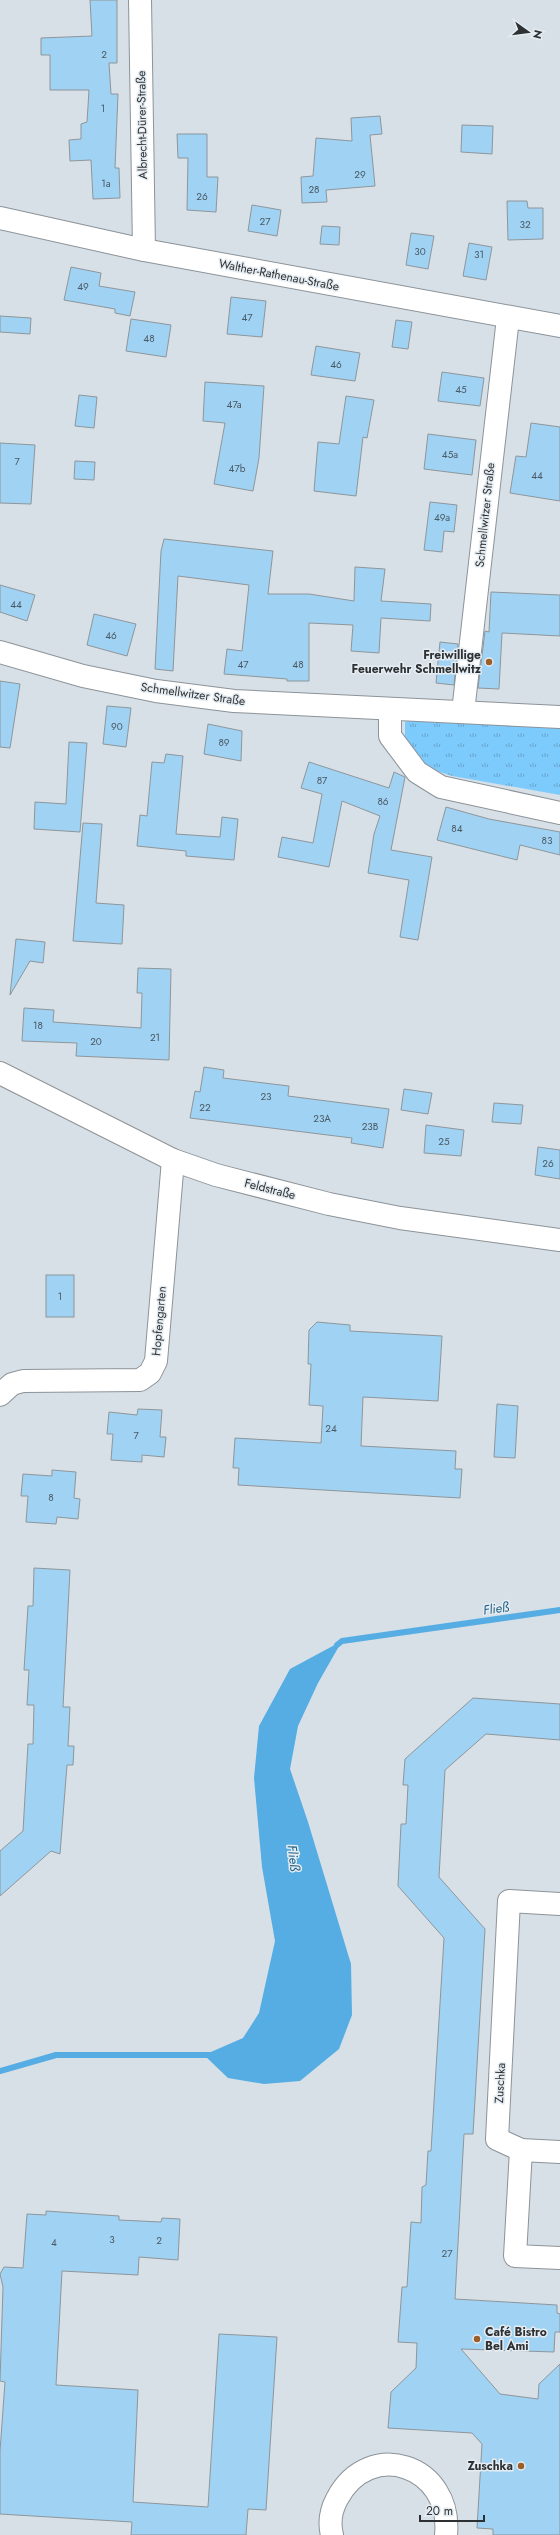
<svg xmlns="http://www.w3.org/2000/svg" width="560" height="2535" viewBox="0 0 560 2535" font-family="Jost,sans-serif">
  <defs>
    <pattern id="grass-tufts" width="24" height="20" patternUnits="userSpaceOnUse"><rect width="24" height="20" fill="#7dcbfd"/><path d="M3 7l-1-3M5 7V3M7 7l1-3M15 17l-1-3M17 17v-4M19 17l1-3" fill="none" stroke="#67a5cd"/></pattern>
  </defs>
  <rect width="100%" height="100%" fill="#d7e0e6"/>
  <path fill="url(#grass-tufts)" d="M 415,718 L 560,727 L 560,795 L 452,776 L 425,767 L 405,746 L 405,722 Z"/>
  <path fill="#55ade3" d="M 342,1641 L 318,1683 L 298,1726 L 290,1769 L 308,1822 L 351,1964 L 352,2015 L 339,2049 L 300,2081 L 264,2084 L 228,2078 L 204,2055 L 243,2038 L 259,2013 L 275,1941 L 262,1867 L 254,1778 L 259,1726 L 290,1669 Z"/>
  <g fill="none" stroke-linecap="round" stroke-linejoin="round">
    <g stroke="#55ade3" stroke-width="6">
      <path d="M 337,1645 L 342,1641 L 560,1610"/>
      <path d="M 0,2071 L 56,2055 L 212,2055"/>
    </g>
  </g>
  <g fill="#a0d2f3" stroke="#8e969b">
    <path d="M 90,0 L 117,0 L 117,63 L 109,63 L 111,94 L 118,94 L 115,168 L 119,168 L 120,198 L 93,199 L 91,160 L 70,161 L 69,140 L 81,139 L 81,124 L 87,122 L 89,90 L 50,90 L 50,55 L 41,55 L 41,38 L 92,36 Z"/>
    <path d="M 380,116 L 382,134 L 370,135 L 375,186 L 326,190 L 327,202 L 302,203 L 301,177 L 313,176 L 316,138 L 352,141 L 351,118 Z"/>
    <path d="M 462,125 L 493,126 L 492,154 L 461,152 Z"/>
    <path d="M 177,134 L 207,134 L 207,177 L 218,177 L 216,212 L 187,210 L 188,158 L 178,158 Z"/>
    <path d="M 507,201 L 527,201 L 528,208 L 543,208 L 543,239 L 508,240 Z"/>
    <path d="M 252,205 L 281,210 L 277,236 L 248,231 Z"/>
    <path d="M 322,226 L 340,227 L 339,245 L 320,244 Z"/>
    <path d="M 411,233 L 434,236 L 428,269 L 406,265 Z"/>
    <path d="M 469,243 L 492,247 L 486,280 L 463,276 Z"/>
    <path d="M 71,267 L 101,273 L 99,286 L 135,292 L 130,316 L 115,313 L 115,309 L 64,300 Z"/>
    <path d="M 231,297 L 266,301 L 262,337 L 227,334 Z"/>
    <path d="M 0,316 L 31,318 L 30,334 L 0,332 Z"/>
    <path d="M 131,319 L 171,325 L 166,357 L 126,351 Z"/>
    <path d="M 396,320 L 412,322 L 408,349 L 392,347 Z"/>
    <path d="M 316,346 L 360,353 L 355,381 L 311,375 Z"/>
    <path d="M 442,372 L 484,378 L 480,406 L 438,401 Z"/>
    <path d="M 205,382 L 264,386 L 259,458 L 253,491 L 214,484 L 225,423 L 203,421 Z"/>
    <path d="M 79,395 L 97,397 L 94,428 L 75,426 Z"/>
    <path d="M 346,396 L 374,400 L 367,438 L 363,437 L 356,496 L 314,491 L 318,442 L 339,444 Z"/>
    <path d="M 531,423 L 560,427 L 560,501 L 510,493 L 516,456 L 526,457 Z"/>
    <path d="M 428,434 L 476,440 L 472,475 L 424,469 Z"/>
    <path d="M 0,443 L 35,445 L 31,504 L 0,503 Z"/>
    <path d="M 75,461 L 95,462 L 94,480 L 74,479 Z"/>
    <path d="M 430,502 L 457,505 L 454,532 L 444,531 L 442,552 L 424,550 Z"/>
    <path d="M 164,539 L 273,551 L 268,594 L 309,594 L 354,601 L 355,567 L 385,569 L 381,601 L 431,604 L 430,621 L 381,618 L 379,653 L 351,651 L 353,625 L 309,623 L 309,681 L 287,681 L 287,679 L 224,674 L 227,649 L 242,651 L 249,585 L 178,576 L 173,671 L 155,669 L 161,551 Z"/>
    <path d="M 0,585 L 35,595 L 27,621 L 0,612 Z"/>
    <path d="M 491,592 L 560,595 L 560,636 L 502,633 L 499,689 L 478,688 L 485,631 L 489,632 Z"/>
    <path d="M 94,614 L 136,624 L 127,656 L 87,645 Z"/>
    <path d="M 440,642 L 458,644 L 454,685 L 436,683 Z"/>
    <path d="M 0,681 L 20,684 L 10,748 L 0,747 Z"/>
    <path d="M 107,706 L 131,708 L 126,747 L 103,744 Z"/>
    <path d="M 208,724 L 242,731 L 241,761 L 204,754 Z"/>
    <path d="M 69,742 L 87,743 L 80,832 L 34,829 L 35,802 L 66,804 Z"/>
    <path d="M 166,754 L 183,756 L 176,834 L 220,837 L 222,817 L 238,819 L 234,860 L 186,856 L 186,851 L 137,846 L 140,815 L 147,816 L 152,762 L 164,763 Z"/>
    <path d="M 309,762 L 389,788 L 394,772 L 405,777 L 391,850 L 432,857 L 418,940 L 400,937 L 409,880 L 368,873 L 374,834 L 380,816 L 342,801 L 329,867 L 278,857 L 282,837 L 313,843 L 322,794 L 301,788 Z"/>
    <path d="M 446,807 L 489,819 L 560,832 L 560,855 L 520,845 L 517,860 L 437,840 Z"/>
    <path d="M 83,823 L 102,824 L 96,903 L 124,905 L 122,944 L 73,941 Z"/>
    <path d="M 16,939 L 45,942 L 43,963 L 30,961 L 10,995 Z"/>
    <path d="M 138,968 L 171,969 L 169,1060 L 76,1056 L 77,1043 L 22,1041 L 24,1008 L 54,1010 L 53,1022 L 141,1028 L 142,993 L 137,993 Z"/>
    <path d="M 204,1067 L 224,1070 L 223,1078 L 289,1086 L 288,1096 L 389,1109 L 383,1148 L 351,1143 L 352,1138 L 190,1118 L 195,1091 L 200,1092 Z"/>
    <path d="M 404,1089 L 432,1093 L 428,1114 L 401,1110 Z"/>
    <path d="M 494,1103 L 523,1105 L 521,1124 L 492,1122 Z"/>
    <path d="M 426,1125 L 464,1130 L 461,1156 L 424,1153 Z"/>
    <path d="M 538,1147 L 560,1150 L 560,1179 L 535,1175 Z"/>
    <rect x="46" y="1275" width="28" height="42"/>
    <path d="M 317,1322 L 350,1325 L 350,1331 L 442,1336 L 438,1401 L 363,1397 L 361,1446 L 456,1451 L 455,1469 L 462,1469 L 460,1498 L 238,1485 L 239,1468 L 233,1468 L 235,1438 L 321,1443 L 323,1406 L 309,1405 L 311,1364 L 308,1364 L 309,1330 Z"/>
    <path d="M 497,1404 L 518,1406 L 515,1458 L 494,1457 Z"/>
    <path d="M 138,1409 L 162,1410 L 160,1437 L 166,1437 L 164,1457 L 142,1455 L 142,1462 L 111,1460 L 113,1434 L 107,1434 L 109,1412 L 137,1415 Z"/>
    <path d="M 52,1470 L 76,1472 L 74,1498 L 80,1499 L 78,1519 L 57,1517 L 56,1524 L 26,1522 L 28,1496 L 21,1496 L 23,1474 L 52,1476 Z"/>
    <path d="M 34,1568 L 70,1570 L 63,1707 L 70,1707 L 68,1746 L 74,1746 L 73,1765 L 67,1765 L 60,1854 L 51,1851 L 0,1896 L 0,1851 L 23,1831 L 28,1744 L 33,1744 L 34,1705 L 27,1705 L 29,1670 L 24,1670 L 28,1606 L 33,1606 Z"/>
    <path d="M 473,1698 L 560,1704 L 560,1740 L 486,1734 L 445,1770 L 439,1877 L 485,1929 L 473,2134 L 464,2134 L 455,2299 L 557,2305 L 557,2313 L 560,2314 L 560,2332 L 555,2332 L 554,2352 L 461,2349 L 500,2394 L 538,2399 L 539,2384 L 560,2364 L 560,2535 L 493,2535 L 493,2529 L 477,2528 L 482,2444 L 472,2433 L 388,2428 L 391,2392 L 416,2368 L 417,2343 L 398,2342 L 402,2287 L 407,2287 L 411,2222 L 421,2223 L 422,2187 L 426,2185 L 428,2151 L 431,2151 L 444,1938 L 398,1886 L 401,1824 L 406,1824 L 408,1785 L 403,1785 L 405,1759 Z"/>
    <path d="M 46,2211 L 119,2216 L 119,2220 L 161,2222 L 162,2218 L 180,2219 L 178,2260 L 139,2257 L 138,2275 L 62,2271 L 56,2385 L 138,2390 L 133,2502 L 208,2507 L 219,2334 L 277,2337 L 266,2510 L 248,2509 L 246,2535 L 131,2535 L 132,2522 L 0,2514 L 0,2451 L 5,2382 L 0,2381 L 3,2287 L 0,2274 L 4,2267 L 23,2268 L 27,2214 L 46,2215 Z"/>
  </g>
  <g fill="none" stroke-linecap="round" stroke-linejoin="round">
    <defs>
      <g id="minor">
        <path d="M 140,0 L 144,250"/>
        <path d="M 0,218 L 144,250 L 560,326"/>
        <path d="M 0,652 L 83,676 L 156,691 L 234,701 L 560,717"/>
        <path d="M 390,709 L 390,736 L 417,772 L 441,787 L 560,813"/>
        <path d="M 463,712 L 508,318"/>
        <path d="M 0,1073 L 173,1160 L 216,1175 L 329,1204 L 400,1218 L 560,1240"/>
        <path d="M 0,1395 L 12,1384 L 23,1381 L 140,1380 L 150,1373 L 156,1361 L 173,1160"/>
        <path d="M 560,1904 L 509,1901 L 497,2139 L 521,2150 L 515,2256 L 560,2258"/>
        <path d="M 521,2150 L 560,2152"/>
        <path d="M 332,2535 C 329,2523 331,2510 337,2499 C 369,2437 453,2465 446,2535"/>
      </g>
    </defs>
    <use href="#minor" stroke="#8c9399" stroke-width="24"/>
    <use href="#minor" stroke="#fff" stroke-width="22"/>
  </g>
  <g fill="#9d5d26" stroke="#e5edf3" stroke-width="1.5">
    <circle cx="489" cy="662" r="4"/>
    <circle cx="477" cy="2339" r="4"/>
    <circle cx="521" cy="2466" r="4"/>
  </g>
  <g text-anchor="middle" stroke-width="3" stroke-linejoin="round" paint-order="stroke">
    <g font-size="10" fill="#4a5963">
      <text x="104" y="58">2</text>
      <text x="103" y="112">1</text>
      <text x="360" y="178">29</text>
      <text x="106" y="187">1a</text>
      <text x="314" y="193">28</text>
      <text x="202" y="200">26</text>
      <text x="265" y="225">27</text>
      <text x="525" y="228">32</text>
      <text x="420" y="255">30</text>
      <text x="479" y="258">31</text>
      <text x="83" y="290">49</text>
      <text x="247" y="321">47</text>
      <text x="149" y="342">48</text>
      <text x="336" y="368">46</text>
      <text x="461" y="393">45</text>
      <text x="234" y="408">47a</text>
      <text x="450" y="458">45a</text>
      <text x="17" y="465">7</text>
      <text x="237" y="472">47b</text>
      <text x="537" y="479">44</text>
      <text x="442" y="521">49a</text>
      <text x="16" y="608">44</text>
      <text x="111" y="639">46</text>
      <text x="243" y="668">47</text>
      <text x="298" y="668">48</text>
      <text x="117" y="730">90</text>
      <text x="224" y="746">89</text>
      <text x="322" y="784">87</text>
      <text x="383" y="805">86</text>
      <text x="457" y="832">84</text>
      <text x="547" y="844">83</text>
      <text x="38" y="1029">18</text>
      <text x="155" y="1041">21</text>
      <text x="96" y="1045">20</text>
      <text x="266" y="1100">23</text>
      <text x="205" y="1111">22</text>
      <text x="322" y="1122">23A</text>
      <text x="370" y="1130">23B</text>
      <text x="444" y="1145">25</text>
      <text x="548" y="1167">26</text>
      <text x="60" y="1300">1</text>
      <text x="331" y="1432">24</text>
      <text x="136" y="1439">7</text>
      <text x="51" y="1501">8</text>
      <text x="112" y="2243">3</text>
      <text x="159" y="2244">2</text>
      <text x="54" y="2246">4</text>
      <text x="447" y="2257">27</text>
    </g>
    <g font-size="12" fill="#2e3133" stroke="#e5edf3">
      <text transform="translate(142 125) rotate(-91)" y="4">Albrecht-Dürer-Straße</text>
      <text transform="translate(279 275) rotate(11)" y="4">Walther-Rathenau-Straße</text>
      <text transform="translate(485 515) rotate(-84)" y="4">Schmellwitzer Straße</text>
      <text transform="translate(193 694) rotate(8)" y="4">Schmellwitzer Straße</text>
      <text transform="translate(270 1189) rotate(14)" y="4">Feldstraße</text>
      <text transform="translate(159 1321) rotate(-85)" y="4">Hopfengarten</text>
      <text transform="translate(500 2083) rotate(-87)" y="4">Zuschka</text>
    </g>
    <g font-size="12" font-weight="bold" fill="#2e3133" stroke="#e5edf3" text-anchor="end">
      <text x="481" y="659">Freiwillige<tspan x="481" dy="14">Feuerwehr Schmellwitz</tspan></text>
      <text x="485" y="2336" text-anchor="start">Café Bistro<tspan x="485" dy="14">Bel Ami</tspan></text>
      <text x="513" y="2470">Zuschka</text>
    </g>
    <g font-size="13" font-style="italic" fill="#1d5e82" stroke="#e5edf3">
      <text transform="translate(496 1608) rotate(-8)" y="5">Fließ</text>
      <text transform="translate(294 1858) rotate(83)" y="5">Fließ</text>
    </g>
  </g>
  <g transform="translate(528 32) rotate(104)" stroke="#e5edf3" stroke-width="3" paint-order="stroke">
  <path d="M0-3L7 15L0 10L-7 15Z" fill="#2e3133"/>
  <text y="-6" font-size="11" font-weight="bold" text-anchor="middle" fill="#2e3133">N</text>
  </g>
  <path d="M420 2515v6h64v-6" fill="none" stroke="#2e3133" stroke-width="2"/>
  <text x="426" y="2515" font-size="12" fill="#2e3133" stroke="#e5edf3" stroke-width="3" paint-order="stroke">20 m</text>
</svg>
